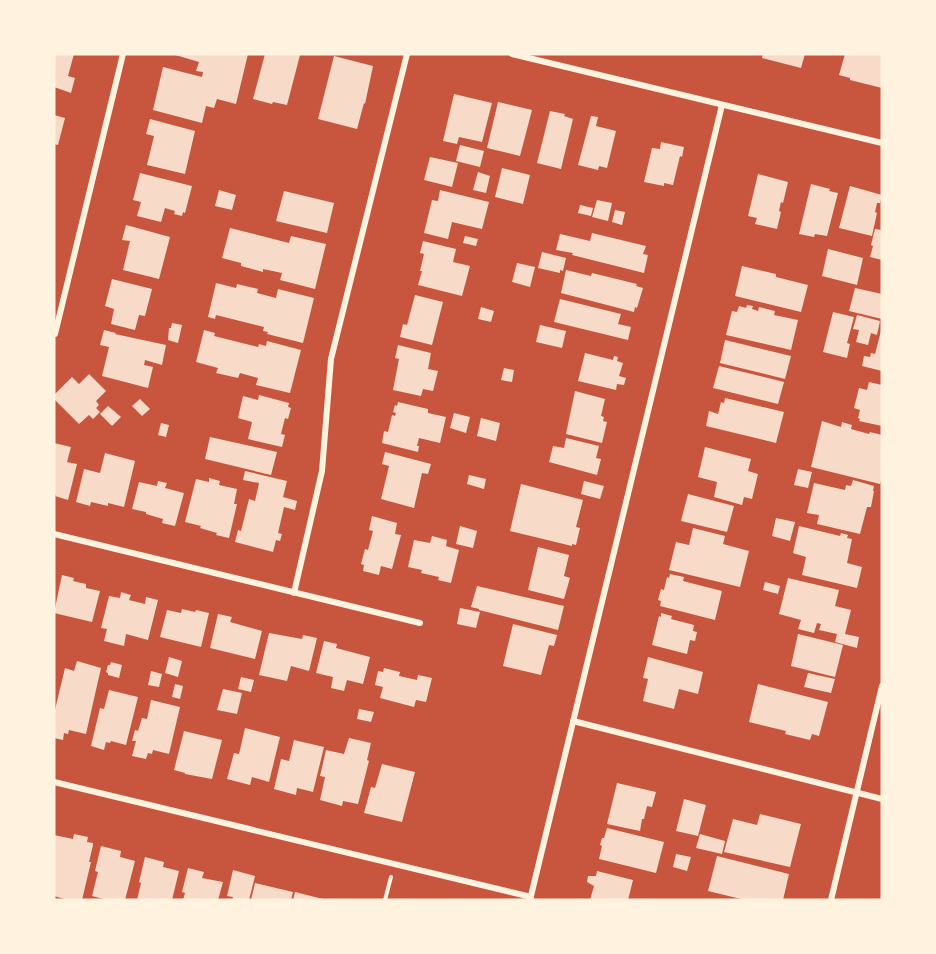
<svg xmlns="http://www.w3.org/2000/svg" width="936" height="954" viewBox="0 0 936 954" font-family="'Roboto Condensed',sans-serif">
  <rect width="100%" height="100%" fill="#c8553d"/>
  <g fill="#f7dbc8">
    <path d="M 54,54 L 74,54 L 68,76 L 75,78 L 71,93 L 54,87 Z"/>
    <path d="M 172,54 L 248,54 L 236,104 L 217,99 L 214,108 L 206,106 L 202,123 L 153,110 L 163,67 L 202,77 L 203,72 L 196,71 L 199,62 Z"/>
    <path d="M 265,54 L 300,55 L 287,105 L 273,102 L 272,104 L 253,99 Z"/>
    <path d="M 763,54 L 805,54 L 801,68 L 762,58 Z"/>
    <path d="M 845,54 L 882,54 L 882,88 L 850,80 L 850,78 L 839,75 Z"/>
    <path d="M 334,56 L 373,66 L 365,104 L 364,103 L 357,129 L 318,119 Z"/>
    <path d="M 454,94 L 492,103 L 482,142 L 459,137 L 457,144 L 443,141 Z"/>
    <path d="M 498,102 L 532,110 L 520,156 L 487,148 Z"/>
    <path d="M 550,111 L 565,114 L 564,116 L 573,119 L 561,169 L 537,163 Z"/>
    <path d="M 54,115 L 65,118 L 58,145 L 54,144 Z"/>
    <path d="M 591,116 L 598,117 L 596,126 L 616,131 L 607,168 L 599,166 L 598,170 L 578,165 Z"/>
    <path d="M 150,119 L 195,131 L 185,174 L 147,165 L 154,136 L 146,134 Z"/>
    <path d="M 661,142 L 684,147 L 682,157 L 680,156 L 673,185 L 664,183 L 664,186 L 644,182 L 652,148 L 660,149 Z"/>
    <path d="M 460,145 L 484,151 L 480,167 L 456,161 Z"/>
    <path d="M 430,157 L 458,163 L 452,187 L 424,180 Z"/>
    <path d="M 502,168 L 530,175 L 523,204 L 495,197 Z"/>
    <path d="M 478,172 L 490,176 L 486,193 L 473,190 Z"/>
    <path d="M 140,173 L 192,186 L 185,213 L 183,212 L 182,216 L 174,214 L 175,211 L 165,208 L 161,222 L 137,216 L 141,202 L 133,200 Z"/>
    <path d="M 758,174 L 788,182 L 783,203 L 781,202 L 779,211 L 781,212 L 777,229 L 755,224 L 757,218 L 748,216 Z"/>
    <path d="M 811,184 L 830,189 L 829,191 L 838,193 L 827,236 L 815,234 L 814,237 L 799,234 Z"/>
    <path d="M 850,186 L 882,195 L 880,203 L 877,203 L 875,212 L 877,213 L 872,236 L 839,228 Z"/>
    <path d="M 219,190 L 236,195 L 232,210 L 215,206 Z"/>
    <path d="M 440,190 L 489,202 L 482,229 L 452,222 L 448,239 L 424,233 L 432,200 L 438,201 Z"/>
    <path d="M 284,191 L 334,203 L 327,233 L 276,221 Z"/>
    <path d="M 597,200 L 612,203 L 608,221 L 592,217 Z"/>
    <path d="M 580,205 L 593,208 L 591,216 L 578,213 Z"/>
    <path d="M 615,210 L 625,212 L 622,225 L 612,222 Z"/>
    <path d="M 126,225 L 170,237 L 159,279 L 123,270 L 130,241 L 122,240 Z"/>
    <path d="M 230,228 L 289,243 L 291,236 L 326,244 L 315,289 L 280,280 L 282,273 L 263,269 L 263,272 L 241,266 L 241,263 L 222,258 Z"/>
    <path d="M 875,229 L 882,230 L 882,260 L 870,257 L 873,246 L 871,245 Z"/>
    <path d="M 592,233 L 646,246 L 643,254 L 648,255 L 644,273 L 572,255 L 573,253 L 556,250 L 560,234 L 590,241 Z"/>
    <path d="M 465,236 L 478,239 L 476,246 L 463,243 Z"/>
    <path d="M 423,241 L 456,249 L 453,262 L 470,266 L 462,296 L 418,285 L 422,271 L 420,271 L 424,254 L 420,253 Z"/>
    <path d="M 828,249 L 863,258 L 857,285 L 822,276 Z"/>
    <path d="M 542,252 L 566,258 L 563,271 L 560,270 L 560,273 L 538,268 Z"/>
    <path d="M 517,263 L 535,267 L 530,287 L 512,282 Z"/>
    <path d="M 742,266 L 776,274 L 776,277 L 808,285 L 801,312 L 735,296 Z"/>
    <path d="M 566,270 L 591,276 L 592,273 L 637,284 L 636,286 L 643,288 L 637,308 L 635,307 L 634,312 L 561,293 Z"/>
    <path d="M 112,279 L 152,289 L 145,316 L 139,315 L 135,330 L 111,324 L 114,309 L 105,306 Z"/>
    <path d="M 216,283 L 236,288 L 237,284 L 258,289 L 257,293 L 276,298 L 278,289 L 314,298 L 303,343 L 267,334 L 268,332 L 263,331 L 264,327 L 216,315 L 215,319 L 208,317 Z"/>
    <path d="M 855,288 L 882,294 L 882,319 L 849,311 Z"/>
    <path d="M 415,295 L 443,302 L 432,345 L 400,337 L 403,324 L 407,325 Z"/>
    <path d="M 560,299 L 621,314 L 618,324 L 631,327 L 628,340 L 554,322 Z"/>
    <path d="M 747,305 L 753,306 L 752,309 L 758,311 L 759,307 L 775,311 L 774,315 L 798,320 L 791,350 L 726,335 L 732,311 L 737,312 L 739,306 L 746,308 Z"/>
    <path d="M 481,307 L 494,311 L 491,322 L 478,319 Z"/>
    <path d="M 833,312 L 854,317 L 847,343 L 850,344 L 847,358 L 823,352 Z"/>
    <path d="M 857,315 L 880,321 L 877,335 L 871,333 L 868,345 L 856,342 L 859,330 L 853,329 Z"/>
    <path d="M 172,323 L 182,325 L 178,343 L 168,340 L 169,328 L 171,328 Z"/>
    <path d="M 540,325 L 566,331 L 562,348 L 536,342 Z"/>
    <path d="M 104,330 L 116,333 L 115,334 L 166,345 L 162,365 L 145,360 L 144,365 L 153,367 L 148,388 L 102,376 L 109,347 L 100,345 Z"/>
    <path d="M 204,330 L 215,333 L 214,336 L 258,347 L 259,344 L 266,346 L 267,341 L 301,350 L 290,393 L 256,385 L 258,378 L 240,373 L 238,378 L 216,373 L 218,368 L 196,362 Z"/>
    <path d="M 881,331 L 882,331 L 882,371 L 862,366 L 864,356 L 870,357 L 871,353 L 875,354 Z"/>
    <path d="M 725,340 L 791,356 L 785,379 L 720,363 Z"/>
    <path d="M 398,345 L 431,353 L 428,369 L 438,371 L 433,391 L 423,389 L 421,396 L 393,390 L 399,359 L 395,358 Z"/>
    <path d="M 585,353 L 613,360 L 614,356 L 618,357 L 617,361 L 623,363 L 619,376 L 626,378 L 624,385 L 617,384 L 616,390 L 578,381 Z"/>
    <path d="M 719,366 L 784,382 L 778,404 L 713,388 Z"/>
    <path d="M 504,368 L 514,370 L 512,382 L 501,380 Z"/>
    <path d="M 89,374 L 106,391 L 96,401 L 99,405 L 96,408 L 100,412 L 93,419 L 89,415 L 79,424 L 54,399 L 54,395 L 72,377 L 79,384 Z"/>
    <path d="M 869,382 L 882,385 L 882,426 L 859,421 L 860,419 L 858,418 L 860,410 L 854,408 L 859,388 L 867,390 Z"/>
    <path d="M 575,391 L 605,399 L 601,416 L 604,417 L 603,421 L 607,422 L 602,443 L 566,434 Z"/>
    <path d="M 259,395 L 289,403 L 288,407 L 291,408 L 288,419 L 285,418 L 281,434 L 285,435 L 282,447 L 248,439 L 252,422 L 238,418 L 243,396 L 258,400 Z"/>
    <path d="M 725,398 L 784,412 L 776,443 L 706,426 L 709,411 L 718,414 L 721,402 L 724,403 Z"/>
    <path d="M 140,399 L 150,409 L 142,416 L 132,406 Z"/>
    <path d="M 398,402 L 428,409 L 428,413 L 446,417 L 440,443 L 419,438 L 417,446 L 419,446 L 418,452 L 382,443 L 384,431 L 388,432 L 392,415 L 395,416 L 396,413 L 393,412 L 395,405 L 397,406 Z"/>
    <path d="M 108,406 L 121,417 L 112,426 L 100,414 Z"/>
    <path d="M 454,413 L 470,417 L 466,433 L 450,428 Z"/>
    <path d="M 481,418 L 500,423 L 496,441 L 477,436 Z"/>
    <path d="M 822,421 L 841,427 L 842,422 L 852,425 L 851,429 L 869,434 L 870,432 L 882,435 L 882,477 L 880,484 L 811,467 Z"/>
    <path d="M 161,423 L 169,425 L 166,437 L 158,435 Z"/>
    <path d="M 210,437 L 277,452 L 271,475 L 205,459 Z"/>
    <path d="M 566,438 L 599,446 L 596,458 L 601,459 L 597,475 L 549,462 L 553,446 L 564,448 Z"/>
    <path d="M 54,443 L 71,447 L 67,462 L 77,464 L 68,500 L 55,496 L 56,495 L 54,494 Z"/>
    <path d="M 705,447 L 751,459 L 748,471 L 758,474 L 752,499 L 744,497 L 742,505 L 714,497 L 717,482 L 698,477 Z"/>
    <path d="M 385,452 L 431,464 L 428,474 L 422,473 L 414,508 L 381,499 L 389,466 L 382,464 Z"/>
    <path d="M 105,453 L 135,461 L 124,507 L 108,503 L 108,506 L 91,502 L 90,506 L 76,502 L 84,469 L 100,473 Z"/>
    <path d="M 798,469 L 812,472 L 808,488 L 794,485 Z"/>
    <path d="M 245,471 L 287,481 L 283,497 L 297,501 L 295,510 L 284,507 L 278,533 L 282,534 L 280,541 L 276,540 L 273,552 L 235,542 L 238,530 L 241,531 L 249,499 L 255,501 L 259,483 L 243,480 Z"/>
    <path d="M 469,475 L 486,479 L 484,489 L 467,484 Z"/>
    <path d="M 209,478 L 220,481 L 219,485 L 237,489 L 234,504 L 237,504 L 229,538 L 216,535 L 217,533 L 200,528 L 201,526 L 185,522 L 196,479 L 209,482 Z"/>
    <path d="M 853,480 L 874,486 L 873,491 L 874,491 L 871,507 L 867,507 L 860,534 L 817,524 L 819,515 L 807,513 L 814,483 L 845,490 L 846,485 L 851,486 Z"/>
    <path d="M 158,481 L 167,483 L 165,488 L 184,493 L 175,526 L 162,523 L 163,519 L 146,514 L 146,512 L 132,509 L 139,482 L 157,486 Z"/>
    <path d="M 584,481 L 604,486 L 600,499 L 581,494 Z"/>
    <path d="M 521,484 L 583,500 L 576,527 L 580,528 L 576,545 L 572,544 L 572,546 L 510,531 Z"/>
    <path d="M 688,494 L 734,506 L 727,532 L 681,521 Z"/>
    <path d="M 372,516 L 397,523 L 395,534 L 401,535 L 392,569 L 381,566 L 379,575 L 363,571 L 364,565 L 361,564 L 365,549 L 368,550 L 373,531 L 369,530 Z"/>
    <path d="M 776,518 L 795,522 L 790,541 L 772,536 Z"/>
    <path d="M 460,526 L 477,531 L 473,548 L 456,544 Z"/>
    <path d="M 799,526 L 840,536 L 841,533 L 848,535 L 847,538 L 852,539 L 847,563 L 862,567 L 857,588 L 802,575 L 806,557 L 793,553 Z"/>
    <path d="M 693,528 L 725,536 L 723,544 L 749,551 L 740,587 L 669,570 L 676,542 L 689,545 Z"/>
    <path d="M 432,536 L 447,540 L 446,546 L 459,550 L 451,583 L 438,580 L 439,577 L 421,573 L 422,570 L 408,567 L 414,540 L 430,543 Z"/>
    <path d="M 538,547 L 569,555 L 564,576 L 570,578 L 564,599 L 528,590 Z"/>
    <path d="M 670,574 L 684,577 L 683,581 L 722,591 L 715,620 L 660,606 L 661,601 L 658,600 L 661,589 L 664,590 L 667,577 L 669,578 Z"/>
    <path d="M 62,575 L 74,578 L 73,581 L 86,584 L 86,588 L 100,591 L 92,622 L 54,613 Z"/>
    <path d="M 788,578 L 839,590 L 835,606 L 851,610 L 845,634 L 859,637 L 857,648 L 835,642 L 837,634 L 819,630 L 821,624 L 817,623 L 814,633 L 798,629 L 801,620 L 779,614 Z"/>
    <path d="M 765,582 L 780,586 L 778,594 L 763,590 Z"/>
    <path d="M 477,586 L 564,606 L 558,630 L 479,610 L 479,609 L 471,607 Z"/>
    <path d="M 121,592 L 131,595 L 129,600 L 145,604 L 146,597 L 158,600 L 148,640 L 126,634 L 124,646 L 104,641 L 107,629 L 101,628 L 109,596 L 120,598 Z"/>
    <path d="M 460,608 L 480,612 L 476,628 L 457,624 Z"/>
    <path d="M 182,609 L 195,612 L 196,610 L 209,613 L 201,647 L 160,637 L 167,610 L 181,613 Z"/>
    <path d="M 661,613 L 672,616 L 671,619 L 694,625 L 693,631 L 697,632 L 695,641 L 690,640 L 687,654 L 652,645 L 659,616 L 661,617 Z"/>
    <path d="M 218,614 L 232,617 L 230,622 L 262,631 L 255,659 L 210,648 Z"/>
    <path d="M 513,624 L 557,635 L 554,646 L 549,645 L 541,675 L 503,666 Z"/>
    <path d="M 269,633 L 302,639 L 303,635 L 317,638 L 309,671 L 291,666 L 287,681 L 259,675 Z"/>
    <path d="M 798,634 L 843,645 L 835,677 L 791,666 Z"/>
    <path d="M 324,641 L 337,644 L 336,648 L 370,657 L 363,684 L 347,680 L 344,691 L 331,688 L 333,677 L 316,673 Z"/>
    <path d="M 169,657 L 182,661 L 178,677 L 165,673 Z"/>
    <path d="M 648,657 L 703,672 L 698,694 L 679,689 L 674,709 L 643,701 L 648,679 L 643,678 Z"/>
    <path d="M 77,661 L 101,668 L 86,734 L 69,730 L 68,734 L 64,733 L 63,740 L 54,738 L 54,714 L 65,668 L 74,671 Z"/>
    <path d="M 111,662 L 122,665 L 119,678 L 108,675 L 108,673 L 106,672 L 108,665 L 110,665 Z"/>
    <path d="M 384,668 L 400,672 L 399,676 L 417,680 L 418,675 L 432,678 L 426,702 L 416,700 L 414,707 L 380,698 L 383,687 L 375,685 L 378,671 L 383,672 Z"/>
    <path d="M 151,671 L 162,674 L 159,687 L 148,685 Z"/>
    <path d="M 808,673 L 835,679 L 831,693 L 804,687 Z"/>
    <path d="M 241,677 L 254,680 L 251,692 L 238,689 Z"/>
    <path d="M 175,684 L 183,686 L 180,699 L 172,697 Z"/>
    <path d="M 758,684 L 828,702 L 819,736 L 812,734 L 810,740 L 785,734 L 786,731 L 749,722 Z"/>
    <path d="M 223,689 L 242,693 L 237,714 L 217,710 Z"/>
    <path d="M 109,690 L 138,697 L 126,745 L 111,741 L 110,743 L 106,742 L 104,750 L 91,746 L 100,708 L 104,709 Z"/>
    <path d="M 151,700 L 180,707 L 169,754 L 153,750 L 152,754 L 148,753 L 146,759 L 132,756 L 136,741 L 132,741 L 135,730 L 138,731 L 142,718 L 147,719 Z"/>
    <path d="M 359,709 L 374,712 L 371,722 L 357,719 Z"/>
    <path d="M 245,728 L 280,737 L 269,782 L 252,777 L 250,785 L 227,779 L 234,753 L 239,754 Z"/>
    <path d="M 184,731 L 222,740 L 212,779 L 185,774 L 185,773 L 174,770 Z"/>
    <path d="M 349,738 L 371,743 L 367,760 L 369,761 L 358,804 L 343,801 L 342,806 L 320,800 L 325,777 L 320,776 L 326,750 L 344,754 Z"/>
    <path d="M 294,740 L 324,747 L 313,792 L 297,788 L 296,795 L 274,789 L 281,759 L 289,761 Z"/>
    <path d="M 382,764 L 415,772 L 402,822 L 364,813 L 371,787 L 375,788 Z"/>
    <path d="M 617,783 L 656,792 L 652,807 L 647,806 L 644,819 L 642,819 L 640,831 L 607,824 Z"/>
    <path d="M 684,799 L 706,805 L 698,836 L 676,831 Z"/>
    <path d="M 760,814 L 801,824 L 790,867 L 724,852 L 733,819 L 757,825 Z"/>
    <path d="M 607,828 L 664,842 L 656,873 L 599,859 L 602,846 L 600,845 L 602,838 L 604,838 Z"/>
    <path d="M 74,834 L 88,837 L 87,842 L 93,843 L 93,845 L 89,862 L 91,862 L 82,900 L 68,900 L 54,896 L 54,835 L 73,839 Z"/>
    <path d="M 700,834 L 725,841 L 722,854 L 696,848 Z"/>
    <path d="M 101,846 L 121,851 L 120,857 L 135,861 L 125,900 L 107,900 L 92,896 L 98,872 L 95,871 Z"/>
    <path d="M 676,854 L 691,857 L 687,871 L 673,867 Z"/>
    <path d="M 717,856 L 789,874 L 783,900 L 745,900 L 708,891 Z"/>
    <path d="M 145,857 L 164,862 L 163,867 L 179,871 L 172,900 L 137,900 L 141,883 L 139,882 Z"/>
    <path d="M 188,868 L 204,872 L 202,878 L 223,882 L 218,900 L 183,900 L 185,893 L 182,892 Z"/>
    <path d="M 233,870 L 255,876 L 249,900 L 232,900 L 233,897 L 227,896 Z"/>
    <path d="M 597,871 L 633,880 L 628,900 L 590,900 L 594,886 L 587,882 L 588,876 L 596,876 Z"/>
    <path d="M 255,883 L 293,892 L 291,900 L 251,900 Z"/>
    <path d="M 295,892 L 323,899 L 323,900 L 293,900 Z"/>
  </g>
  <g fill="none" stroke-linecap="round" stroke-linejoin="round">
    <path stroke="#fff3e0" stroke-width="4" d="M 385,900 L 391,877"/>
    <g stroke="#fff3e0" stroke-width="6">
      <path d="M 512,54 L 882,143"/>
      <path d="M 55,334 L 123,54"/>
      <path d="M 54,534 L 420,623"/>
      <path d="M 294,593 L 322,471 L 331,359 L 407,54"/>
      <path d="M 573,721 L 882,799"/>
      <path d="M 54,782 L 531,897"/>
      <path d="M 530,900 L 722,105"/>
      <path d="M 831,900 L 882,686"/>
    </g>
  </g>
  <rect width="936" height="954" fill="none" stroke="#fff3e0" stroke-width="111"/>
</svg>
